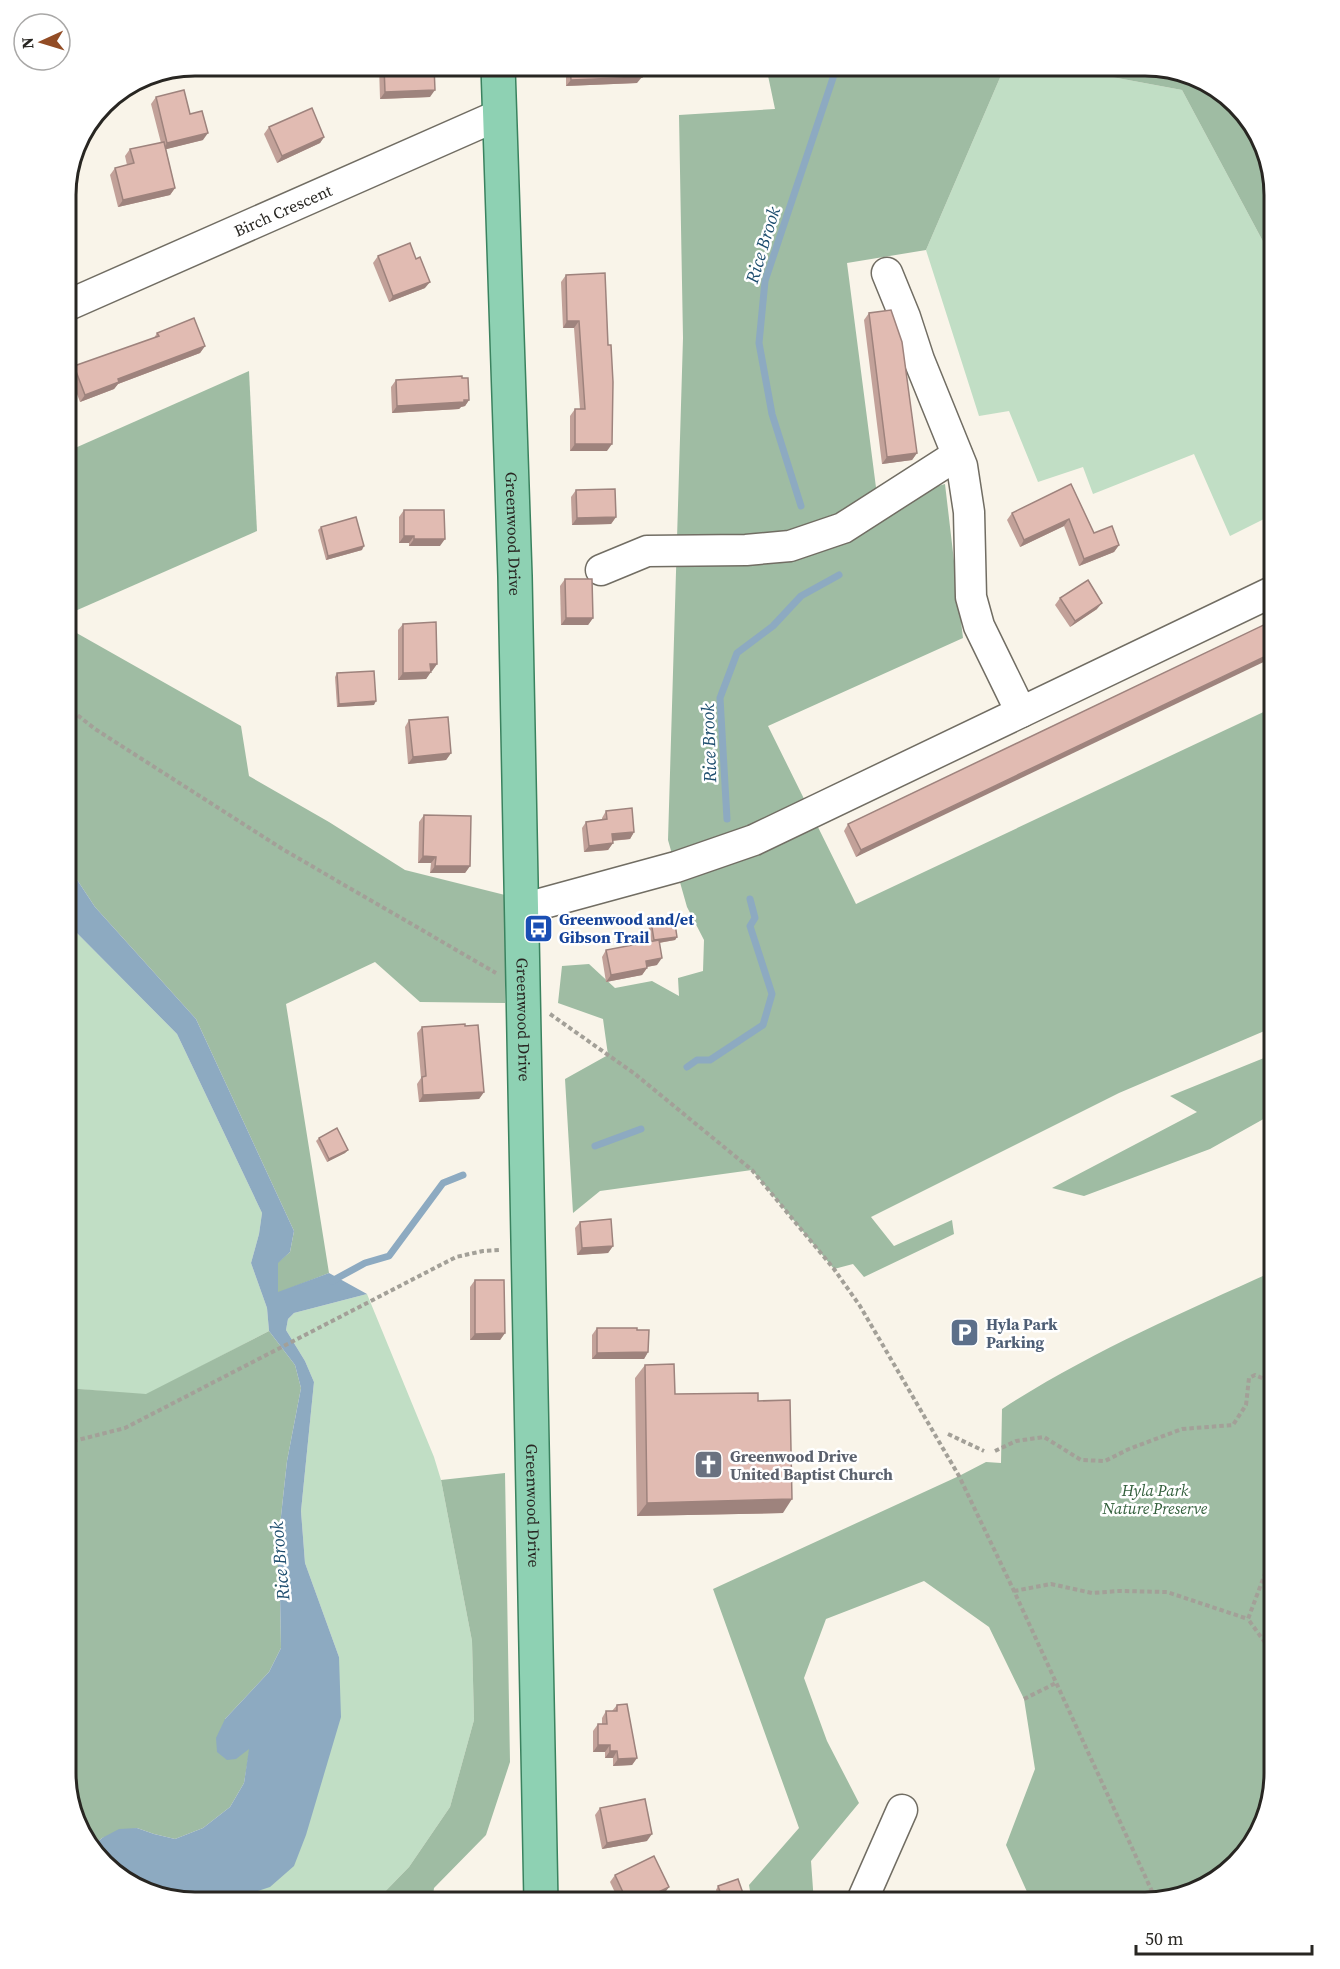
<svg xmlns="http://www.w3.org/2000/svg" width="1340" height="1969" viewBox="0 0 1340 1969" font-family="'Source Serif 4',serif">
  <rect width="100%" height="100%" fill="#f9f4e9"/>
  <g fill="#c1dec5">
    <path d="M 1005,66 L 1104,66 L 1112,77 L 1182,90 L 1274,262 L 1274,514 L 1230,536 L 1194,454 L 1093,494 L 1083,467 L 1038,482 L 1009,411 L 979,416 L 926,250 Z"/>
    <path d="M 66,922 L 177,1034 L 262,1213 L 259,1234 L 251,1263 L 267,1308 L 269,1331 L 146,1395 L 66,1388 Z"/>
    <path d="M 367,1294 L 434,1457 L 441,1480 L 472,1641 L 474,1720 L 450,1807 L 409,1867 L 374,1903 L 206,1903 L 231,1900 L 339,1657 L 305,1563 L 301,1511 L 314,1382 L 305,1361 L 286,1330 L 288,1319 L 294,1313 Z"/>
  </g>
  <g fill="#9fbca3">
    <path d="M 766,66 L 1005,66 L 926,250 L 847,263 L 878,503 L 945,484 L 963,638 L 768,726 L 856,904 L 1274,707 L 1274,1027 L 1119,1093 L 871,1217 L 894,1246 L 952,1220 L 954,1234 L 864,1277 L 853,1264 L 834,1269 L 752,1170 L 600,1191 L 573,1213 L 565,1079 L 608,1055 L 603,1019 L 558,1003 L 562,966 L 589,964 L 615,988 L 652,981 L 679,996 L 678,978 L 703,971 L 704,940 L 687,907 L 668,840 L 683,338 L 679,115 L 775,109 Z"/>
    <path d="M 1104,66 L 1153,66 L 1210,83 L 1257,131 L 1274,195 L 1274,262 L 1182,90 L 1112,77 Z"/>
    <path d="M 249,371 L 257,531 L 66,615 L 66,452 Z"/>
    <path d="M 66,627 L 241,726 L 249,776 L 329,822 L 405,870 L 505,895 L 505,1003 L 420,1002 L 375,962 L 286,1004 L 329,1273 L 278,1293 L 277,1263 L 290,1252 L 294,1231 L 196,1019 L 95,907 L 66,863 Z"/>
    <path d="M 1274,1054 L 1274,1113 L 1210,1149 L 1084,1196 L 1052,1188 L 1197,1112 L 1170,1096 Z"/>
    <path d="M 1274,1271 L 1274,1774 L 1257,1839 L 1209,1886 L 1145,1903 L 983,1903 L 1028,1894 L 1006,1845 L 1035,1769 L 1024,1699 L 989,1627 L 924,1581 L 826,1619 L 804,1678 L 827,1741 L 859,1803 L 811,1861 L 814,1903 L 752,1903 L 749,1885 L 799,1828 L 713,1589 L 959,1476 L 986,1462 L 1001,1463 L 1002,1409 C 1088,1353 1181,1313 1274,1271 Z"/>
    <path d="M 269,1331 L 295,1365 L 301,1388 L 287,1461 L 277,1553 L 280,1595 L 281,1648 L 269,1672 L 225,1719 L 250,1748 L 244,1783 L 230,1807 L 203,1828 L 175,1839 L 154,1834 L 137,1828 L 102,1838 L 92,1847 L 83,1838 L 66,1774 L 66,1388 L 146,1394 Z"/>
    <path d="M 505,1473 L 510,1762 L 486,1835 L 434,1888 L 432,1903 L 374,1903 L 409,1867 L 450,1807 L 474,1720 L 472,1641 L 441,1480 Z"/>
  </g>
  <path fill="#8daac1" d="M 66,863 L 95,907 L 196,1019 L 294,1231 L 290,1252 L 278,1263 L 278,1292 L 329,1273 L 367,1294 L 294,1313 L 288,1319 L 286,1330 L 305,1361 L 314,1382 L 301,1511 L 305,1563 L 339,1657 L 341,1717 L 306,1835 L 294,1866 L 270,1887 L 231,1900 L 206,1903 L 187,1903 L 130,1886 L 92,1847 L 102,1838 L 119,1829 L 137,1828 L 154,1834 L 175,1839 L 203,1828 L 230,1807 L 244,1783 L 249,1749 L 236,1759 L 227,1760 L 217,1752 L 216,1738 L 225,1719 L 269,1672 L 281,1648 L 280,1595 L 277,1553 L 287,1461 L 301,1388 L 295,1365 L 269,1331 L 267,1308 L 251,1263 L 259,1234 L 262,1213 L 177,1034 L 66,922 Z"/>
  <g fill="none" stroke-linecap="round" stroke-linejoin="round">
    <g stroke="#8daac1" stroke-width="7">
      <path d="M 801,506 L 772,414 L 759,343 L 765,281 L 837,66"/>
      <path d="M 727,819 L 720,698 L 737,653 L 773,626 L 801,596 L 839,575"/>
      <path d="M 687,1067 L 697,1060 L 710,1060 L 763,1025 L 772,994 L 750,926 L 755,918 L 750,899"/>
      <path d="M 595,1146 L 641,1129"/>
      <path d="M 332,1281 L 365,1263 L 389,1256 L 443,1183 L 463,1175"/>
    </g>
    <defs>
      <g id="minor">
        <path d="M 887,273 L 905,317 L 919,360 L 962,466 L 969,512 L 971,597 L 979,626 L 1021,712"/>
        <path id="s1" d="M 66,306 L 499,115"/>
        <path d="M 601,570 L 647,551 L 746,550 L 790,546 L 843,528 L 957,455"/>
        <path d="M 522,909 L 676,867 L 754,840 L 1274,591"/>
        <path d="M 861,1903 L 902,1810"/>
      </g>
      <g id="major">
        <path id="s2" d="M 498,66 L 515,576 L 541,1903"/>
      </g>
    </defs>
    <use href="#minor" stroke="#716d63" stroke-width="33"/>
    <use href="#major" stroke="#3a825f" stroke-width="36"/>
    <g stroke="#a3a098" stroke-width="4" stroke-dasharray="4.5 3" stroke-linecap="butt">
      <path d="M 66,706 L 95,729 L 284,850 L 496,973"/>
      <path d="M 550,1014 L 635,1074 L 752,1170 L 834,1269 L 860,1306 L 959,1476 L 1014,1591 L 1156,1900"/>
      <path d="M 948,1434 L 984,1451"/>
      <path d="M 66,1443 L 125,1428 L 456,1257 L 483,1251 L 501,1250"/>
      <path d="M 995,1451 L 1016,1441 L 1044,1437 L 1081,1460 L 1105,1461 L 1129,1449 L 1182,1429 L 1233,1425 L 1246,1405 L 1249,1378 L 1255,1375 L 1274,1383"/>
      <path d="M 1014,1591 L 1051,1584 L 1092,1593 L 1119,1591 L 1167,1592 L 1248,1619"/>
      <path d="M 1274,1655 L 1248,1619 L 1272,1555 L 1274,1554"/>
      <path d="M 1024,1699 L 1056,1683"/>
    </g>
    <use href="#minor" stroke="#fff" stroke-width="30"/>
    <use href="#major" stroke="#8ed1b3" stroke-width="33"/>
  </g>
  <g fill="#c2a199">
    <path d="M 379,66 L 434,66 L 430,97 L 380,99 Z"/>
    <path d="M 566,66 L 640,66 L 637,83 L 566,86 Z"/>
    <path d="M 156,97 L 190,114 L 203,140 L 166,149 L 175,188 L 170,195 L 118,207 L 110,175 L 115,168 L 127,165 L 125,156 L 130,149 L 161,143 L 151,104 Z"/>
    <path d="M 269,127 L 324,137 L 320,143 L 277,163 L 264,134 Z"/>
    <path d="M 378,256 L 425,288 L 389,302 L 373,263 Z"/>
    <path d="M 605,273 L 607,451 L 570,451 L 570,416 L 575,409 L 580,409 L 574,328 L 563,328 L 561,282 L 566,275 Z"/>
    <path d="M 869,313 L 917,453 L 912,460 L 882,464 L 864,320 Z"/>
    <path d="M 157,333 L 205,346 L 200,353 L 118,384 L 114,389 L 80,402 L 69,373 L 74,366 L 154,338 Z"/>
    <path d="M 396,380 L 469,400 L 465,406 L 461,407 L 459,409 L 392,413 L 391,387 Z"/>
    <path d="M 1071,484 L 1094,533 L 1119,545 L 1114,552 L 1079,566 L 1064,526 L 1020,547 L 1007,520 L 1012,513 Z"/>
    <path d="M 576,490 L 616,517 L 611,524 L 572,525 L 571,497 Z"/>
    <path d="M 404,510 L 440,546 L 409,546 L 409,543 L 399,543 L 399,517 Z"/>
    <path d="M 321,527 L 362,550 L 326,560 L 318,530 Z"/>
    <path d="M 565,579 L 593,618 L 588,625 L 561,625 L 560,586 Z"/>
    <path d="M 1060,598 L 1097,609 L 1070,627 L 1055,605 Z"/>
    <path d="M 1274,620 L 856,857 L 844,831 L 848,824 Z"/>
    <path d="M 403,624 L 437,664 L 432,671 L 431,671 L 426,679 L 398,680 L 398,630 Z"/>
    <path d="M 337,673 L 374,705 L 337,707 L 335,677 Z"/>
    <path d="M 409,720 L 451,753 L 446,760 L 408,764 L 405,727 Z"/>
    <path d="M 606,811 L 634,832 L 630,839 L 613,841 L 613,843 L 608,850 L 584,852 L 582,828 L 586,822 L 602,820 L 602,818 Z"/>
    <path d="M 424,815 L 470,866 L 465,873 L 430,873 L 431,863 L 418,863 L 419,822 Z"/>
    <path d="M 651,921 L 677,937 L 675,940 L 659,943 L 657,965 L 647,967 L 647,968 L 642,975 L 606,982 L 602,957 L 606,950 L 651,942 L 648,924 Z"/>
    <path d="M 422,1027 L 484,1092 L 479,1099 L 419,1102 L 417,1084 L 421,1078 L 417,1033 Z"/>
    <path d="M 319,1138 L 348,1150 L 345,1153 L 327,1162 L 316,1141 Z"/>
    <path d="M 580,1222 L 613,1246 L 608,1253 L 577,1255 L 575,1228 Z"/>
    <path d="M 475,1280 L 505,1333 L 500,1340 L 470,1340 L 470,1287 Z"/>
    <path d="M 597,1328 L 637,1330 L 648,1352 L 644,1359 L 592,1359 L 592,1335 Z"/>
    <path d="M 645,1365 L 675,1394 L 758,1401 L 783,1513 L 637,1516 L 635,1378 Z"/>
    <path d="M 617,1705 L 637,1758 L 632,1765 L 613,1766 L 613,1758 L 605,1758 L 605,1752 L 593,1752 L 593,1731 L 598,1724 L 602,1724 L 602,1718 L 606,1711 L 612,1711 Z"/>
    <path d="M 600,1808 L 647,1841 L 602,1849 L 595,1815 Z"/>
    <path d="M 615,1875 L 664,1894 L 646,1903 L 620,1903 L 610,1882 Z"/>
    <path d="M 718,1886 L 746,1902 L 745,1903 L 720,1903 L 716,1890 Z"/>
    <path d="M 453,1893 L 490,1903 L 448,1903 L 448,1900 Z"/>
  </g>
  <g fill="#9e837d">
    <path d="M 642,77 L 637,83 L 566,86 L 571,80 Z"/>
    <path d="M 435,90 L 430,97 L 380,99 L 385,92 Z"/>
    <path d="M 208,133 L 203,140 L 163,150 L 167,143 Z"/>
    <path d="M 324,137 L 320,143 L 277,163 L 282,156 Z"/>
    <path d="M 175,188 L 170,195 L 118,207 L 123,200 Z"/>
    <path d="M 430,282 L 425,288 L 389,302 L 393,296 Z"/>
    <path d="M 567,321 L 579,321 L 574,328 L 563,328 Z"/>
    <path d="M 205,346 L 200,353 L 118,384 L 114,389 L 80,402 L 85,395 L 118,379 Z"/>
    <path d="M 469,400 L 465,406 L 461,407 L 459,409 L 392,413 L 397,406 Z"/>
    <path d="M 575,444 L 612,444 L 607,451 L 570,451 Z"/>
    <path d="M 917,453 L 912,460 L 882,464 L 887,457 Z"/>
    <path d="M 616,517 L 611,524 L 572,525 L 577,518 Z"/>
    <path d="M 1069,519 L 1064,526 L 1020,547 L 1024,540 Z"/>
    <path d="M 404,536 L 414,536 L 409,543 L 399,543 Z"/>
    <path d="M 414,539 L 445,539 L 440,546 L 409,546 Z"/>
    <path d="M 1119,545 L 1114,552 L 1079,566 L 1084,559 Z"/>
    <path d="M 364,546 L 362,550 L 326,560 L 328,556 Z"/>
    <path d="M 1102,603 L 1097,609 L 1070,627 L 1075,621 Z"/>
    <path d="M 566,618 L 593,618 L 588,625 L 561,625 Z"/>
    <path d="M 1274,652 L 1274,657 L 856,857 L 861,850 Z"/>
    <path d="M 430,664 L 437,664 L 432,671 L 425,671 Z"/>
    <path d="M 431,672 L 426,679 L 398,680 L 403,673 Z"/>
    <path d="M 376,701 L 374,705 L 337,707 L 339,704 Z"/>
    <path d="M 451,753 L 446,760 L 408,764 L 413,757 Z"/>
    <path d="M 634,832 L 630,839 L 607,841 L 612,834 Z"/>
    <path d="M 613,843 L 608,850 L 584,852 L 589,846 Z"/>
    <path d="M 423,856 L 436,857 L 431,863 L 418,863 Z"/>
    <path d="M 435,866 L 470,866 L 465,873 L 430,873 Z"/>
    <path d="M 677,937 L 675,940 L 652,944 L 654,940 Z"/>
    <path d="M 662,958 L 657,965 L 641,968 L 646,961 Z"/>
    <path d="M 647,968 L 642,975 L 606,982 L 611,975 Z"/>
    <path d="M 484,1092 L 479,1099 L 419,1102 L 423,1095 Z"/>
    <path d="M 348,1150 L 345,1153 L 327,1162 L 329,1159 Z"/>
    <path d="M 613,1246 L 608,1253 L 577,1255 L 582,1248 Z"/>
    <path d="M 505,1333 L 500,1340 L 470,1340 L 475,1334 Z"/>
    <path d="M 648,1352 L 644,1359 L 592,1359 L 597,1353 Z"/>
    <path d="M 792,1499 L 783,1513 L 637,1516 L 647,1503 Z"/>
    <path d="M 598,1745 L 610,1745 L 605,1752 L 593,1752 Z"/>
    <path d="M 610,1751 L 617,1751 L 613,1758 L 605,1758 Z"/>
    <path d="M 637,1758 L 632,1765 L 613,1766 L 618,1759 Z"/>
    <path d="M 652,1834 L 647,1841 L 602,1849 L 607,1843 Z"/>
    <path d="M 669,1887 L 664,1894 L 646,1903 L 636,1903 Z"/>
  </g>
  <g fill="#e1bbb2" stroke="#9e837d" stroke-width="1.5">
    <path d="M 384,66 L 434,66 L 435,90 L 385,92 Z"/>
    <path d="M 570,66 L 640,66 L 642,77 L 571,80 Z"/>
    <path d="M 184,90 L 190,114 L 202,111 L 208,133 L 167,143 L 156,97 Z"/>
    <path d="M 312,108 L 324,137 L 282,156 L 269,127 Z"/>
    <path d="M 164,142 L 175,188 L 123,200 L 115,168 L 134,163 L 130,149 Z"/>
    <path d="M 410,243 L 416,259 L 420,257 L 430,282 L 393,296 L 378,256 Z"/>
    <path d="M 605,273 L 608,345 L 611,345 L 613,382 L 612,444 L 575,444 L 575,409 L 585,409 L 579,321 L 567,321 L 566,275 Z"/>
    <path d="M 891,310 L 902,342 L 917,453 L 887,457 L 869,313 Z"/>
    <path d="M 194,318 L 205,346 L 118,379 L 119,382 L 85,395 L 74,366 L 159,336 L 157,333 Z"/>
    <path d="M 462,376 L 462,378 L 468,378 L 469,400 L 464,400 L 464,402 L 397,406 L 396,380 Z"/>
    <path d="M 1071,484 L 1094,533 L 1112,526 L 1119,545 L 1084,559 L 1069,519 L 1024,540 L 1012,513 Z"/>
    <path d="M 615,489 L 616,517 L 577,518 L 576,490 Z"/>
    <path d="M 404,510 L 444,510 L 445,539 L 414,539 L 414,536 L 404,536 Z"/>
    <path d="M 356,517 L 364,546 L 328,556 L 321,527 Z"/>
    <path d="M 565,579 L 592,579 L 593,618 L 566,618 Z"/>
    <path d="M 1088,580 L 1102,603 L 1075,621 L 1060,598 Z"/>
    <path d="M 1274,620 L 1274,652 L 861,850 L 848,824 Z"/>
    <path d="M 436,622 L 437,664 L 430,664 L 431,672 L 403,673 L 403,624 Z"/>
    <path d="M 374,671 L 376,701 L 339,704 L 337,673 Z"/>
    <path d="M 448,717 L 451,753 L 413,757 L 409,720 Z"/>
    <path d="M 632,808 L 634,832 L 612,834 L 613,843 L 589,846 L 586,822 L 607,819 L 606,811 Z"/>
    <path d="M 424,815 L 471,816 L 470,866 L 435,866 L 436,857 L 423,856 Z"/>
    <path d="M 674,917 L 677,937 L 654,940 L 651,921 Z"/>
    <path d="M 659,940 L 662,958 L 646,961 L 647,968 L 611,975 L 606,950 Z"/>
    <path d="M 465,1024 L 465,1026 L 478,1025 L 484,1092 L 423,1095 L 422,1077 L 426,1076 L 422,1027 Z"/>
    <path d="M 337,1128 L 348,1150 L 329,1159 L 319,1138 Z"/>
    <path d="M 611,1219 L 613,1246 L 582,1248 L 580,1222 Z"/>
    <path d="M 475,1280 L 504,1280 L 505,1333 L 475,1334 Z"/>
    <path d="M 597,1328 L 637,1328 L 637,1330 L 649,1330 L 648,1352 L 597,1353 Z"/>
    <path d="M 674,1364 L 675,1394 L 758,1393 L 758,1401 L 790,1400 L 792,1499 L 647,1503 L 645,1365 Z"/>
    <path d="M 627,1704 L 637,1758 L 618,1759 L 617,1751 L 610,1751 L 610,1745 L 598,1745 L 598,1724 L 607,1724 L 606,1711 L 617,1711 L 617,1705 Z"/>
    <path d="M 645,1799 L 652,1834 L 607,1843 L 600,1808 Z"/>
    <path d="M 654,1856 L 669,1887 L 636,1903 L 628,1903 L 615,1875 Z"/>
    <path d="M 738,1879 L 746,1902 L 742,1903 L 724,1903 L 718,1886 Z"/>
    <path d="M 453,1893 L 491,1893 L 490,1903 L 453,1903 Z"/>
  </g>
  <defs>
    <symbol id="bus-square" viewBox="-11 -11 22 22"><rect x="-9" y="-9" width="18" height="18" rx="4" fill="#1a4fb4" stroke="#fff"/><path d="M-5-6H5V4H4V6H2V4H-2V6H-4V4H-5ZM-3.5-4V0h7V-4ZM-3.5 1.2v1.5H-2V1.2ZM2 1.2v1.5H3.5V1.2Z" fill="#fff"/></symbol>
    <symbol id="parking-square" viewBox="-11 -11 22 22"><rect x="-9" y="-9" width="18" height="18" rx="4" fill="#5c6f8a" stroke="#fff"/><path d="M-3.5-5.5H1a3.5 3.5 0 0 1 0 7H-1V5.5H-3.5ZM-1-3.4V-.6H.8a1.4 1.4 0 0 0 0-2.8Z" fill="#fff"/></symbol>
    <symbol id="church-square" viewBox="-11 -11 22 22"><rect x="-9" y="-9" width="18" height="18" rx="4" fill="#6b7280" stroke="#fff"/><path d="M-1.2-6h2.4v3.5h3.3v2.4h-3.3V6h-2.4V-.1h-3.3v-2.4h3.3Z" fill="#fff"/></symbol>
  </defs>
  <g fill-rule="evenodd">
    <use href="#bus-square" x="522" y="912" width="33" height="33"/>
    <use href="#parking-square" x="948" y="1316" width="33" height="33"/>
    <use href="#church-square" x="692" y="1448" width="33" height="33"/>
  </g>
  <g text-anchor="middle" stroke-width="5" stroke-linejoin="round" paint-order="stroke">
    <g font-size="16" fill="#282622" stroke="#fff">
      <text dy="6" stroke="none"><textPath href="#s1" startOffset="237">Birch Crescent</textPath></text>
      <text dy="6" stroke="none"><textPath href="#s2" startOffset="468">Greenwood Drive</textPath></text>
      <text dy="6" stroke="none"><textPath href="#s2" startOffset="954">Greenwood Drive</textPath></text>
      <text dy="6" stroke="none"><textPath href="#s2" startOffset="1440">Greenwood Drive</textPath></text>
    </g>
    <g font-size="16" font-weight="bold" fill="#164399" stroke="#fff" text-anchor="start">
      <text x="559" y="925">Greenwood and/et<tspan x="559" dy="18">Gibson Trail</tspan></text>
    </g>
    <g font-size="16" font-weight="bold" fill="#4e5e75" stroke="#fff" text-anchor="start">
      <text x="986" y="1330">Hyla Park<tspan x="986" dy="18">Parking</tspan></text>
    </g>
    <g font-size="16" font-weight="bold" fill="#5b616d" stroke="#fff" text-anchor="start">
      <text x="730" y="1462">Greenwood Drive<tspan x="730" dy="18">United Baptist Church</tspan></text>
    </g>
    <g font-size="16" font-style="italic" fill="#34603d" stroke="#fff">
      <text x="1155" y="1496">Hyla Park<tspan x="1155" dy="18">Nature Preserve</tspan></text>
    </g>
    <g font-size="18" font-style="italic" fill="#1d4d6e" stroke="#fff">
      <text transform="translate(763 245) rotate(-73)" y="6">Rice Brook</text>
      <text transform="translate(709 743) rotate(-92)" y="6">Rice Brook</text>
      <text transform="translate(280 1561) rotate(-95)" y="6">Rice Brook</text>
    </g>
  </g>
  <path d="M0 0H1340V1969H0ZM195 76H1145A119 119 0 0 1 1264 195V1773A119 119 0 0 1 1145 1892H195A119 119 0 0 1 76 1773V195A119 119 0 0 1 195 76Z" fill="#fff" fill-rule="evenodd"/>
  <path fill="none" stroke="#282622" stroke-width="3" d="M195 76H1145A119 119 0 0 1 1264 195V1773A119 119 0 0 1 1145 1892H195A119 119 0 0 1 76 1773V195A119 119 0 0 1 195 76Z"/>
  <g transform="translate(42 42) rotate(266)"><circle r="28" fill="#ffffff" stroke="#a9a8a7" stroke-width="1.5"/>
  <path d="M0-4.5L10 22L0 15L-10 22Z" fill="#924c25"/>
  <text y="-9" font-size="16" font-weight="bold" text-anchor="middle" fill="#282622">N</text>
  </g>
  <path d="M1136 1945v9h176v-9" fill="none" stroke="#282622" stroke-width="3"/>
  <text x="1145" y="1945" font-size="18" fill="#282622" stroke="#ffffff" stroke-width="4.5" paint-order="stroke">50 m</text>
</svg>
